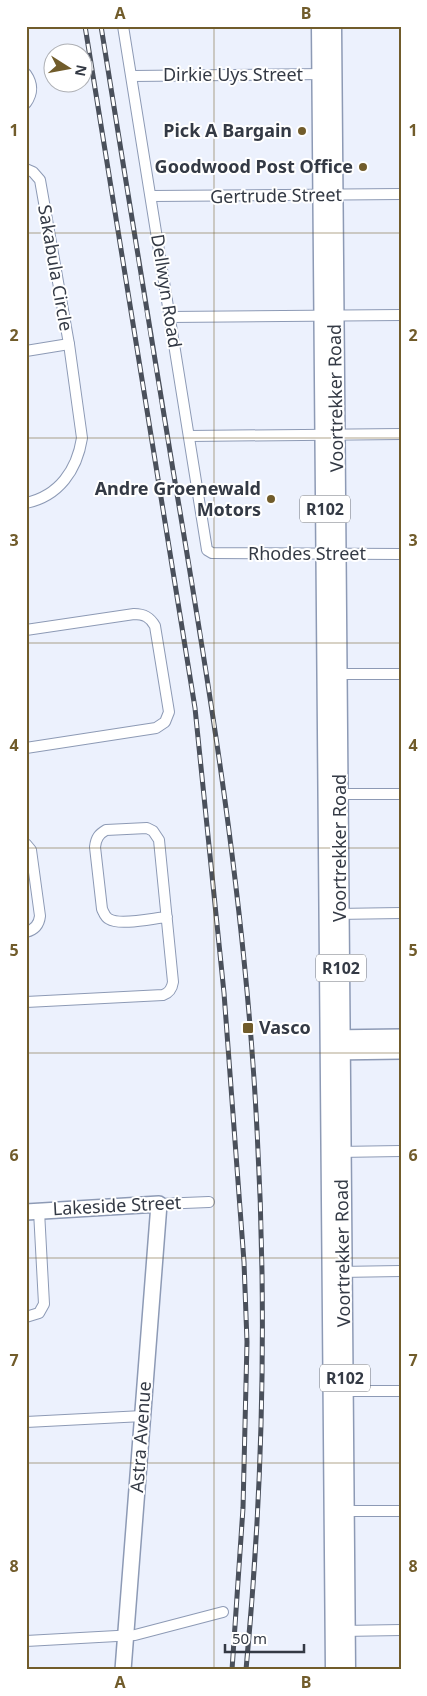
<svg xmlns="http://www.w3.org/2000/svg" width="427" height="1696" viewBox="0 0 427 1696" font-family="'Noto Sans',sans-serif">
  <rect width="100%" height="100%" fill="#ecf1fd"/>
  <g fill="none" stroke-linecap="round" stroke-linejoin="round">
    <defs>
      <g id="street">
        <path d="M 123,26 L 207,550 L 212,553 L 401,554"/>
        <path d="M 26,74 C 33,84 33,93 26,103"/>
        <path d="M 132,76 L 326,74"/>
        <path d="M 26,169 L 33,172 L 40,180 L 69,344 L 82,438 C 77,470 59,496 26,503"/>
        <path d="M 151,196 L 401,194"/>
        <path d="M 170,317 L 401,315"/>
        <path d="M 26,351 L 69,344"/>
        <path d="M 189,436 L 401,434"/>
        <path d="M 26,630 L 134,614 C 144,614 150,617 155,626 L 169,712 L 165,722 L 156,728 L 26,748"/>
        <path d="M 335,674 L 401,674"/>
        <path d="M 336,794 L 401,794"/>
        <path d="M 26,844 L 31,850 L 40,916 C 39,925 34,930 26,932"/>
        <path d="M 336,914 L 401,913"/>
        <path d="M 26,1002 L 163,995 C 169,993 172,989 173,982 L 159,840 L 153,831 L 147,828 L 106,830 C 99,834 96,838 95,847 L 102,909 C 104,913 105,917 109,919 C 120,926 154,918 167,917"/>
        <path d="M 338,1152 L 401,1151"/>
        <path d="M 159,1204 L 209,1202"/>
        <path d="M 339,1272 L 401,1271"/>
        <path d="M 26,1317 L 39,1313 L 44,1304 L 39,1211"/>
        <path d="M 340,1391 L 401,1391"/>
        <path d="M 26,1422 L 143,1416"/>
        <path d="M 341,1511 L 401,1511"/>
        <path d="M 342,1631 L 401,1630"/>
        <path d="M 26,1641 L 135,1635 L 223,1612"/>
      </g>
      <g id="secondary">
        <path d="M 330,1038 L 401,1037"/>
        <path d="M 330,1052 L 401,1051"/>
        <path d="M 26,1212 L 159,1204 L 123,1670"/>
      </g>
      <g id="primary">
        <path d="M 320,26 L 334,1670"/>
        <path d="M 333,26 L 347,1670"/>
      </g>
    </defs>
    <use href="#street" stroke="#8d9ab5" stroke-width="12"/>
    <use href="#secondary" stroke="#8d9ab5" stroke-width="18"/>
    <use href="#primary" stroke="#8d9ab5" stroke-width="19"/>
    <use href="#street" stroke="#fff" stroke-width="10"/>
    <use href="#secondary" stroke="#fff" stroke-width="15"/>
    <use href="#primary" stroke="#fff" stroke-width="16"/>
    <defs>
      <g id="rail">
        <path d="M 85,26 L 195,708 L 224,993 L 244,1262 L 247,1342 L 243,1508 L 232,1670"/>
        <path d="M 101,26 C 125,174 148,322 173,470 C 210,689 246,908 257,1130 C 267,1310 263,1490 246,1670"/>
      </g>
    </defs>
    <use href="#rail" stroke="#4a505b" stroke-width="5"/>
    <use href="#rail" stroke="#fff" stroke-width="3" stroke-dasharray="9" stroke-linecap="butt"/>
  </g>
  <path fill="none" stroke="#715c2b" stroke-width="1" stroke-opacity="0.55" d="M 214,26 L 214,1670M 26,233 L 401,233M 26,438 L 401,438M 26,643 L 401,643M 26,848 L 401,848M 26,1053 L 401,1053M 26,1258 L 401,1258M 26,1463 L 401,1463"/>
  <g fill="#715c2b" stroke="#fff" stroke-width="2">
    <circle cx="302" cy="131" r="5"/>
    <circle cx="363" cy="167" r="5"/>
    <circle cx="271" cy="499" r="5"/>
    <rect x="242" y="1022" width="12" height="12" rx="2.5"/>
  </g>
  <g text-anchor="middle" stroke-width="4" stroke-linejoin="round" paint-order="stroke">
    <g fill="#fff" stroke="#71757d" stroke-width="1">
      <rect x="300" y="495.5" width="50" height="27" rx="4"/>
      <rect x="316" y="954.5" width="50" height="27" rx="4"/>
      <rect x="320" y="1364.5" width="50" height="27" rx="4"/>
    </g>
    <g font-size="16" font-weight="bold" fill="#343a45">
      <text x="325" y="515">R102</text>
      <text x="341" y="974">R102</text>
      <text x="345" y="1384">R102</text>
    </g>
    <g font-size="18" fill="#343a45" stroke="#fff">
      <text x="233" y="81">Dirkie Uys Street</text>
      <text transform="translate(276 196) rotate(-1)" y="6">Gertrude Street</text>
      <text transform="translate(55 268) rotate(80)" y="6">Sakabula Circle</text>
      <text transform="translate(166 291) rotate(81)" y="6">Dellwyn Road</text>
      <text transform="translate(336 398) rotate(-91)" y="6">Voortrekker Road</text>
      <text x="307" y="560">Rhodes Street</text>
      <text transform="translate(340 848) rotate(-90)" y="6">Voortrekker Road</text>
      <text transform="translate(117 1206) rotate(-3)" y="6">Lakeside Street</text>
      <text transform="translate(343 1253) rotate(-91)" y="6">Voortrekker Road</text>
      <text transform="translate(141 1437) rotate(-86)" y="6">Astra Avenue</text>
    </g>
    <g font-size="18" font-weight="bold" fill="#343a45" stroke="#fff" text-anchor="end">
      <text x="292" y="137">Pick A Bargain</text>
      <text x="353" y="173">Goodwood Post Office</text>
      <text x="261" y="495">Andre Groenewald<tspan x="261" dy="21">Motors</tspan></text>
      <text x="259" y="1034" text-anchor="start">Vasco</text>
    </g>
  </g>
  <rect width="427" height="1696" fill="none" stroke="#ffffff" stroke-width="55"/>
  <g transform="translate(68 68) rotate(101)"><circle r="24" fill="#ffffff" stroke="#aeb0b5"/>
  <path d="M0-4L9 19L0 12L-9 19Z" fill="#715c2b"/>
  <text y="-8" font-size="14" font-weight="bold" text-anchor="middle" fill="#343a45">N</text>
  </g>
  <path d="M225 1644v8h79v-8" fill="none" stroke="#343a45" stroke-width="2.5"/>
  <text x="232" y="1644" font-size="15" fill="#343a45" stroke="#ffffff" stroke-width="4" paint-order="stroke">50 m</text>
  <rect x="28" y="28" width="372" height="1640" fill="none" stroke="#715c2b" stroke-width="2"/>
  <g font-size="16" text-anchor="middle" font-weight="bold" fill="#715c2b">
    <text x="120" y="19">A</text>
    <text x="306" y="19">B</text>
    <text x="14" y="136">1</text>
    <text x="413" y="136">1</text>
    <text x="14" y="341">2</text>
    <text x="413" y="341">2</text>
    <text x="14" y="546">3</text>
    <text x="413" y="546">3</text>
    <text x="14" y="751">4</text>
    <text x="413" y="751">4</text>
    <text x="14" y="956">5</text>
    <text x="413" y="956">5</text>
    <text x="14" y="1161">6</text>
    <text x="413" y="1161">6</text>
    <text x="14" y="1366">7</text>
    <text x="413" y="1366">7</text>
    <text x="14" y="1572">8</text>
    <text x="413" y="1572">8</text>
    <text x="120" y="1688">A</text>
    <text x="306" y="1688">B</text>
  </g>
</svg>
